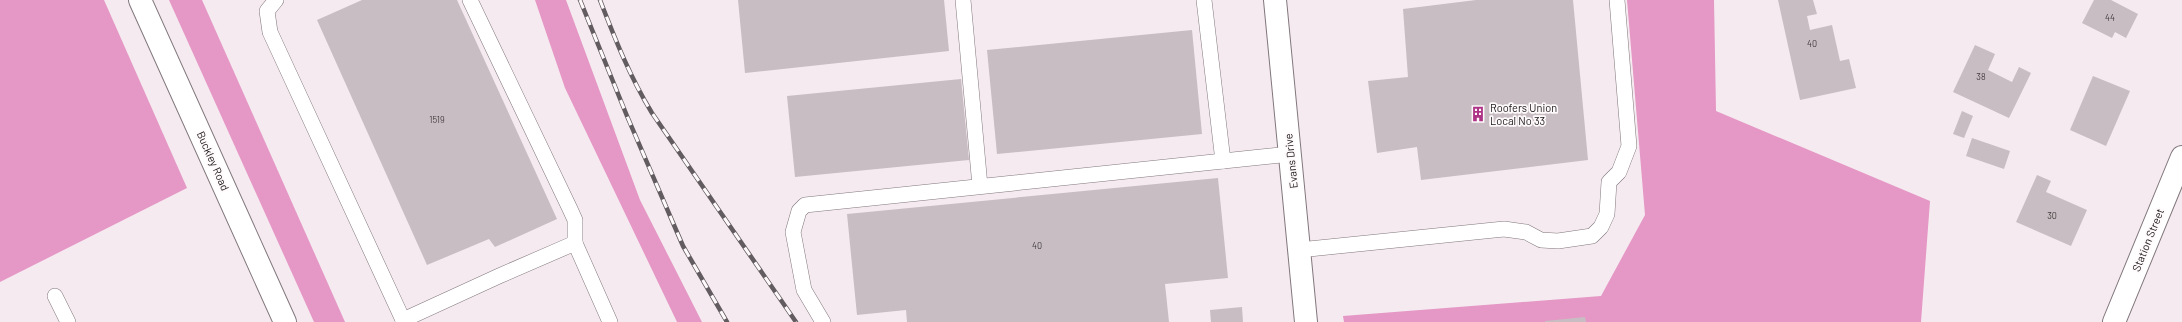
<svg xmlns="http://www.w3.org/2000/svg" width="2182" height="322" viewBox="0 0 2182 322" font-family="Barlow,sans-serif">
  <rect width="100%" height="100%" fill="#f5eaf0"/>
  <g fill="#e597c5">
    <path d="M 0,0 L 104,0 L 187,188 L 0,282 Z"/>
    <path d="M 169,0 L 202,0 L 345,322 L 314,322 Z"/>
    <path d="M 535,0 L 566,0 L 640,200 L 702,322 L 677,322 L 565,88 Z"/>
    <path d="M 1627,0 L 1714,0 L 1716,111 L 1930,201 L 1921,322 L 1344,322 L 1343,316 L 1601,296 L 1645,215 Z"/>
  </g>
  <g fill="#c8bdc2">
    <path d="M 362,0 L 457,0 L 557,219 L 495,247 L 489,239 L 427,265 L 317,20 Z"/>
    <path d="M 738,0 L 944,0 L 949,51 L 745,73 Z"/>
    <path d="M 1476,0 L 1573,0 L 1588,160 L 1421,180 L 1417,147 L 1377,153 L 1368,81 L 1408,77 L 1403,9 Z"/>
    <path d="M 1778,0 L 1813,0 L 1817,14 L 1807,16 L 1810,30 L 1832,25 L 1840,61 L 1849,59 L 1856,88 L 1800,100 Z"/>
    <path d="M 2094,0 L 2111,0 L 2138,14 L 2126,38 L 2115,32 L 2112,38 L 2082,23 Z"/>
    <path d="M 1192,30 L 1202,134 L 997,154 L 987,50 Z"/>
    <path d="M 1975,45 L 1995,54 L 1988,70 L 2012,82 L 2019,67 L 2031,73 L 2009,118 L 1953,92 Z"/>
    <path d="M 2093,76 L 2130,91 L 2106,146 L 2070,130 Z"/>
    <path d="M 961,79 L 969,160 L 795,177 L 787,96 Z"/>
    <path d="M 1962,111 L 1973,116 L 1964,138 L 1953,134 Z"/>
    <path d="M 1972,138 L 2010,151 L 2004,169 L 1966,156 Z"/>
    <path d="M 2037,175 L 2051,181 L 2046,192 L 2087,210 L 2071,246 L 2016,222 Z"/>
    <path d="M 1218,178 L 1228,278 L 1165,284 L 1169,322 L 907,322 L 906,310 L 857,315 L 847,214 Z"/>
    <path d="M 1242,307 L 1243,322 L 1211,322 L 1210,310 Z"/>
    <path d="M 1585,317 L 1586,322 L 1545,322 L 1545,321 Z"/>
  </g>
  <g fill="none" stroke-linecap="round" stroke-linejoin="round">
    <defs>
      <g id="lane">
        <path d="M 276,0 L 267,11 L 270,32 L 403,320"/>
        <path d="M 470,0 L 570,209 L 575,220 L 575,243"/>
        <path d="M 963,0 L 980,186"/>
        <path d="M 1204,0 L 1223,161"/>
        <path d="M 1299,250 L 1504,229 L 1526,232 L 1541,240 L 1558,241 L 1592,236 L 1601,227 L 1607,214 L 1609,182 L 1619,172 L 1629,146 L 1617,0"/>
        <path d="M 55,296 L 68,322"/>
        <path d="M 404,322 L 403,320 L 499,276 L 575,243 L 610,322"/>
        <path d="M 823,322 L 804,290 L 793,232 L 799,211 L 805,205 L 1290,154"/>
      </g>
      <g id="street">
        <path d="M 140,0 L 285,322"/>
        <path d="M 1275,0 L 1306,322"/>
        <path d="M 2114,322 L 2182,157"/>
      </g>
    </defs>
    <use href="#lane" stroke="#81777c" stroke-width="16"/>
    <use href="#street" stroke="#81777c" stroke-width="24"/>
    <use href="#lane" stroke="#fff" stroke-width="15"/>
    <use href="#street" stroke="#fff" stroke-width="22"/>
    <defs>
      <g id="rail">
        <path d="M 580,0 L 627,116 L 683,246 L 727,322"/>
        <path d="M 600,0 C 615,39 630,77 652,113 L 796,322"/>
      </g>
    </defs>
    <use href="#rail" stroke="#625b5f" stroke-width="4.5"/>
    <use href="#rail" stroke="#fef9fb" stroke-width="3" stroke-dasharray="9" stroke-linecap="butt"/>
  </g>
  <defs>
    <symbol id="building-bare" viewBox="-9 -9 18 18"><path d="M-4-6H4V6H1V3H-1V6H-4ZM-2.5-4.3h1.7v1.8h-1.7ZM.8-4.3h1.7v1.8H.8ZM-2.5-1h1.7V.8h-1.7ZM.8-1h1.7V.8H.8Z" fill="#ae3386" stroke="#fef9fb" stroke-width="2.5" paint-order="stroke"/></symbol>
  </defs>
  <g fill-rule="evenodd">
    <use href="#building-bare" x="1467" y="103" width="22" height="22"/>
  </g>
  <g text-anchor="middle" stroke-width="3.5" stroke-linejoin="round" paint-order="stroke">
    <g font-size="9" fill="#464042">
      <text x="2110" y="21">44</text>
      <text x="1812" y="47">40</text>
      <text x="1981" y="80">38</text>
      <text x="437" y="123">1519</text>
      <text x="2052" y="219">30</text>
      <text x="1037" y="249">40</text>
    </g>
    <g font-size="11" fill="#1a1618" stroke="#fef9fb" text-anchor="start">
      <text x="1490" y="112">Roofers Union<tspan x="1490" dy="13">Local No 33</tspan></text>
    </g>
    <g font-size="11" fill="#1a1618" stroke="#fef9fb">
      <text transform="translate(213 161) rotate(66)" y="4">Buckley Road</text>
      <text transform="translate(1291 161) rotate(-96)" y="4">Evans Drive</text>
      <text transform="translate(2148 240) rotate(-68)" y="4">Station Street</text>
    </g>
  </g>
</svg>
